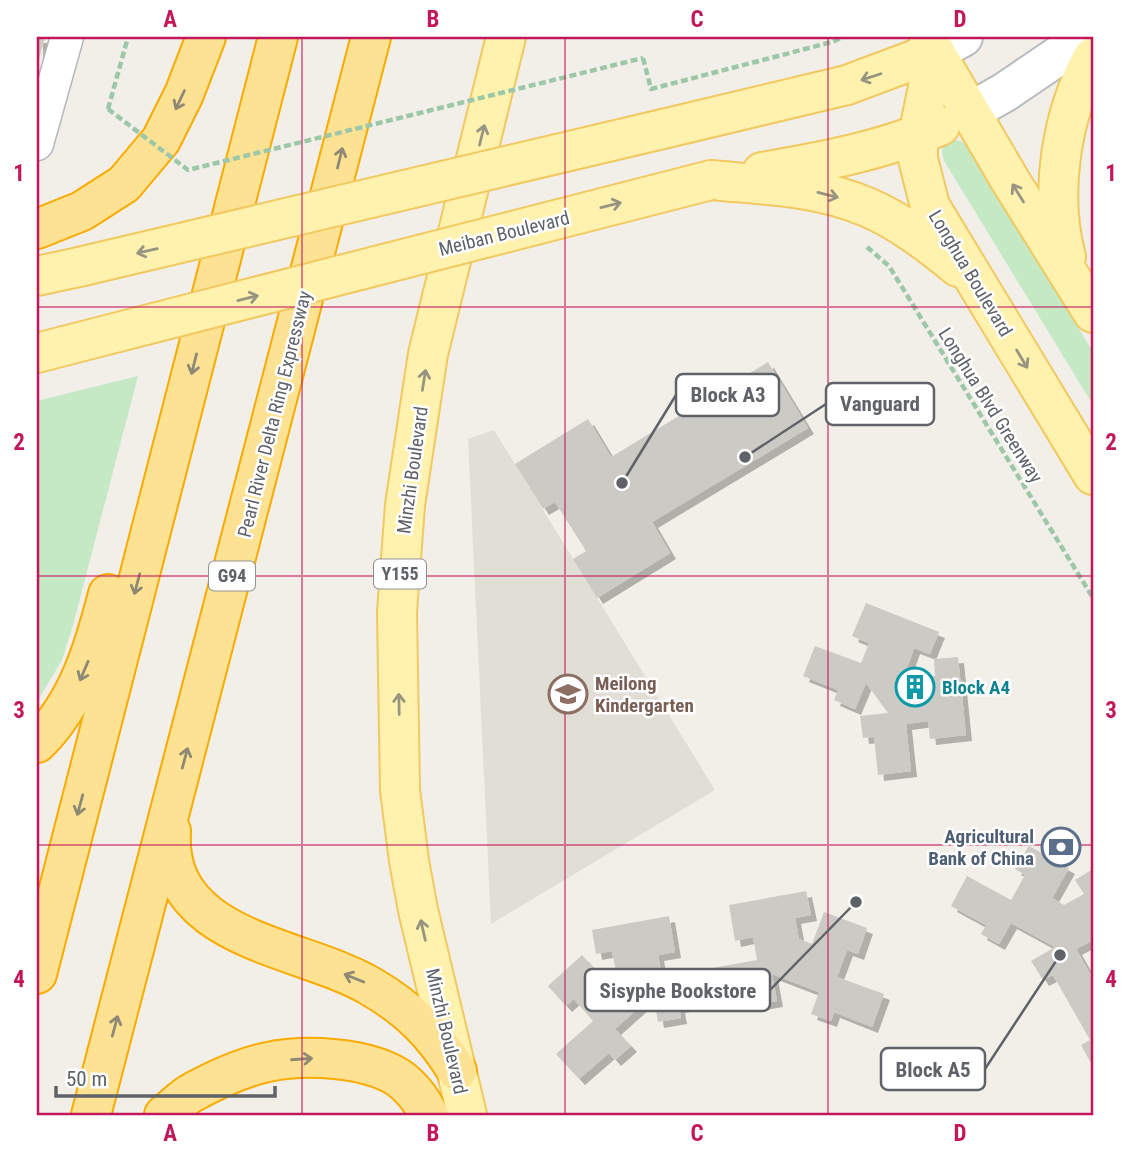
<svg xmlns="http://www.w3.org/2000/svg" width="1130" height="1152" viewBox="0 0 1130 1152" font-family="'Roboto Condensed',sans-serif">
  <defs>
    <filter id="shadow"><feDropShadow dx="6" dy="6" stdDeviation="0" flood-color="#0004"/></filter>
  </defs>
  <rect width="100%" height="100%" fill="#f1efe8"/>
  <path fill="#e1ded6" d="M 494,430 L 715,790 L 491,924 L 468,439 Z"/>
  <g fill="#c5e8c5">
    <path d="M 953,140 L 960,141 L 967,146 L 1093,352 L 1093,405 L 946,164 C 940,153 940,144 953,140 Z"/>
    <path d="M 138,376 L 73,625 L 62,660 L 37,702 L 37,401 Z"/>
  </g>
  <g fill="#cccac5" filter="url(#shadow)">
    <path d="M 37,37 L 45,37 L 38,63 L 37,63 Z"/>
    <path d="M 768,362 L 808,428 L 652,522 L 670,553 L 597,598 L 573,559 L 586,551 L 555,502 L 543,509 L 515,464 L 588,419 L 611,457 Z"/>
    <path d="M 866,603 L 939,632 L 930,654 L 914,648 L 907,668 L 914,678 L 935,676 L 934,659 L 958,657 L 966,735 L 930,739 L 928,721 L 906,724 L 911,771 L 878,775 L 874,737 L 863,738 L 860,716 L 888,713 L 866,683 L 855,709 L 834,700 L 838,690 L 803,676 L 815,646 L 861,663 L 869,643 L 852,636 Z"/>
    <path d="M 1029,846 L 1069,868 L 1052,898 L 1064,905 L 1084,894 L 1075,880 L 1093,869 L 1093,940 L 1076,949 L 1093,979 L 1093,1067 L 1081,1045 L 1090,1040 L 1053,975 L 1043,980 L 1031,961 L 1055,947 L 1011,923 L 999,944 L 981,934 L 986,925 L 951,906 L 967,876 L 1011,900 L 1025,875 L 1015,869 Z"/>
    <path d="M 806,891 L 811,915 L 795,918 L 799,939 L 812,944 L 824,912 L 867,928 L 858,954 L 847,950 L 837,977 L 884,994 L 872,1027 L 834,1012 L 831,1021 L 811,1014 L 819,992 L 772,974 L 777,1001 L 755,1005 L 753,994 L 679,1007 L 681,1018 L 658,1022 L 653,995 L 615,1029 L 631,1046 L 615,1060 L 609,1053 L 579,1079 L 556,1054 L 593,1021 L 574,999 L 566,1006 L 548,986 L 582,955 L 606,982 L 616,972 L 612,951 L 596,954 L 592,930 L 669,916 L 675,952 L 658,955 L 662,977 L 757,960 L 753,937 L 735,941 L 729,905 Z"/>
  </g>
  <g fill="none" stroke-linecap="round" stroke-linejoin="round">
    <defs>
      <path id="street" d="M 37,144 L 67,37"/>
      <g id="secondary">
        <path d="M 935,52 L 963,37"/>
        <path d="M 970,112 L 1005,92 L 1086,37"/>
      </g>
      <g id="primary">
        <path d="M 929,42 L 1010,180 L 1093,313"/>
        <path d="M 935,52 L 918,136 L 918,159 L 930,206 L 1093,475"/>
        <path d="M 667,128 L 847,85 L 935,52"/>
        <path d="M 762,172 C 826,161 880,151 940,126"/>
        <path d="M 711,180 C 763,185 818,186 867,207 C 900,221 930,244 958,267"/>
        <path d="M 1066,257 C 1049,193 1061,115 1093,57"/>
        <path d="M 37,276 L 79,267"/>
        <path d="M 37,353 L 64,346"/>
        <path d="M 467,1115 L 418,910 L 409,861 L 400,790 L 397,612 L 405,505 L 428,354 L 506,37"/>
      </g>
      <g id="highway">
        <path d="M 37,229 L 82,211 L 124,184 L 161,140 L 184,94 L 206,37"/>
        <path d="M 37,743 C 78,703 94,648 108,594"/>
        <path d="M 171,831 C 164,941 300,945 370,986 C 410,1009 433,1033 457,1071"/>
        <path d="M 37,974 L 278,37"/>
        <path d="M 91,1115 L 371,37"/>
        <path d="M 164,1115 C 173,1108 183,1097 193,1092 C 215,1080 244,1067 268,1062 C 305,1054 367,1057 399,1078 C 413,1088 422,1101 429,1115"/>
      </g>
    </defs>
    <use href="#street" stroke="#b5b8bc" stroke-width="35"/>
    <use href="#secondary" stroke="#b6babf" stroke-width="42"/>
    <use href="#primary" stroke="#f2c960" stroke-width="42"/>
    <use href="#highway" stroke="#f9ab00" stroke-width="42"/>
    <g stroke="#9cc7a9" stroke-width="4.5" stroke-dasharray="7 3.5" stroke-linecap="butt">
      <path d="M 643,58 L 651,89 L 832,42 L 843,37"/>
      <path d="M 108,109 L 128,37"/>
      <path d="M 867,247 L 889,266 L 1093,598"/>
    </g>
    <use href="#street" stroke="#fff" stroke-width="32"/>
    <use href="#secondary" stroke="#fff" stroke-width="38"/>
    <use href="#primary" stroke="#fff2af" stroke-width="38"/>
    <use href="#highway" stroke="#fde293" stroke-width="38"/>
    <defs>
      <g id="primary-bridge">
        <path d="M 79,267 L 667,128"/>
        <path d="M 64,346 L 711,180"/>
      </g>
    </defs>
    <use href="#primary-bridge" stroke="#f2c960" stroke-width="42" stroke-linecap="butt"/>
    <path stroke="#9cc7a9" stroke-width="4.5" stroke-dasharray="7 3.5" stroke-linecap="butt" d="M 108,109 L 188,170 L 643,58"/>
    <use href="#primary-bridge" stroke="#fff2af" stroke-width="38"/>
  </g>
  <defs><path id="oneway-shaft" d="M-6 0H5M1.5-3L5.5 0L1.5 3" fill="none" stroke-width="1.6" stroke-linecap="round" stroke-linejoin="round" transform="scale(1.75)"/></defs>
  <g stroke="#979581">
    <use href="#oneway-shaft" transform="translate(871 77) rotate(162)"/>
    <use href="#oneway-shaft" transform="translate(482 135) rotate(-76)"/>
    <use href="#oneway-shaft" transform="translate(1018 193) rotate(-122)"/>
    <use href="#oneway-shaft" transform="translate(828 195) rotate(14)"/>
    <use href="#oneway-shaft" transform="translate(611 205) rotate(-14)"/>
    <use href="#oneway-shaft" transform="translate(147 251) rotate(167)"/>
    <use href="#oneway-shaft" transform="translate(248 298) rotate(-14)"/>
    <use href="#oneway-shaft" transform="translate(1022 359) rotate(59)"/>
    <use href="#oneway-shaft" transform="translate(424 380) rotate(-81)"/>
    <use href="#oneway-shaft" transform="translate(399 704) rotate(-91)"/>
    <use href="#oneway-shaft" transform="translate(423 930) rotate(-103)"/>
  </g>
  <g stroke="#8e8975">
    <use href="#oneway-shaft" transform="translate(180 100) rotate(115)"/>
    <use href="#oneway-shaft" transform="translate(340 158) rotate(-76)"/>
    <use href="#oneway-shaft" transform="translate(194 364) rotate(104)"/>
    <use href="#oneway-shaft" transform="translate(137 584) rotate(105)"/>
    <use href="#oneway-shaft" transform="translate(84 671) rotate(113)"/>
    <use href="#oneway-shaft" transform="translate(185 758) rotate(-75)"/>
    <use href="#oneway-shaft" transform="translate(80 805) rotate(105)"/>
    <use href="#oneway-shaft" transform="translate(354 978) rotate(-158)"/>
    <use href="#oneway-shaft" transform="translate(115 1026) rotate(-75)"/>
    <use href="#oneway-shaft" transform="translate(302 1059) rotate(-4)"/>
  </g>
  <path fill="none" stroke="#c2185b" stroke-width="2" stroke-opacity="0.55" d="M 302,37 L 302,1115M 565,37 L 565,1115M 828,37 L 828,1115M 37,307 L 1093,307M 37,576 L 1093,576M 37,845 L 1093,845"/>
  <defs>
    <symbol id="building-ring" viewBox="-11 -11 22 22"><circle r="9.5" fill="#fff" stroke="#0f9aa8" stroke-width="1.5"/><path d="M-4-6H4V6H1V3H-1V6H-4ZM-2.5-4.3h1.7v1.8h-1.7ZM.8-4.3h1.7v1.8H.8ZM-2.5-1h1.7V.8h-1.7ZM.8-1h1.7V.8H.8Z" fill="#0f9aa8"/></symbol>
    <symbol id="school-ring" viewBox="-11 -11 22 22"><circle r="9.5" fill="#fff" stroke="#8d6e63" stroke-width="1.5"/><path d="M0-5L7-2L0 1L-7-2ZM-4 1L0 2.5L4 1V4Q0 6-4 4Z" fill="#8d6e63"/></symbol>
    <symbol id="bank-ring" viewBox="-11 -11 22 22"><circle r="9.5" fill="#fff" stroke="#5c6f8a" stroke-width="1.5"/><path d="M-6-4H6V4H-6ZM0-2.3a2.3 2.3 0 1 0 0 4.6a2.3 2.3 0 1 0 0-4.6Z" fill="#5c6f8a"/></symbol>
  </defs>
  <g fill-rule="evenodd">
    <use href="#building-ring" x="893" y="665" width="44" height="44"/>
    <use href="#school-ring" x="546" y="672" width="44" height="44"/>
    <use href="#bank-ring" x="1039" y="825" width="44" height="44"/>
  </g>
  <g text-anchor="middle" stroke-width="5" stroke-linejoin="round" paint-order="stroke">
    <g fill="#fff" stroke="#8f9295" stroke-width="2">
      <rect x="374" y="559.5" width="52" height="29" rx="5"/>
      <rect x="209" y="561.5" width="46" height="29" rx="5"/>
    </g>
    <g font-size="18" font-weight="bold" fill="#5f6368">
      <text x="400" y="580">Y155</text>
      <text x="232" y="582">G94</text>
    </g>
    <g font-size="19" fill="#5f6368" stroke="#fff">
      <text transform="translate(504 233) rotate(-14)" y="7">Meiban Boulevard</text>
      <text transform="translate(971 273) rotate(59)" y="7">Longhua Boulevard</text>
      <text transform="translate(991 405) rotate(58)" y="7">Longhua Blvd Greenway</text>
      <text transform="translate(274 414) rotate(-76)" y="7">Pearl River Delta Ring Expressway</text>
      <text transform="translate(412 470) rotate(-82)" y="7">Minzhi Boulevard</text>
      <text transform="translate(447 1031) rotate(77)" y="7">Minzhi Boulevard</text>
    </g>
    <g font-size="19" font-weight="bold" fill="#785e54" stroke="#fff" text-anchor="start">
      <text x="595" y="690">Meilong<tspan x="595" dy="22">Kindergarten</tspan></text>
    </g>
    <g font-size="19" font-weight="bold" fill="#0d838f" stroke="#fff" text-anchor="start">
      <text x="942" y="694">Block A4</text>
    </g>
    <g font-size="19" font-weight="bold" fill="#4e5e75" stroke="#fff" text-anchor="end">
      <text x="1034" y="843">Agricultural<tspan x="1034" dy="22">Bank of China</tspan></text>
    </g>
  </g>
  <path fill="none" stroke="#5f6368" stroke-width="2.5" d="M622 483L676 395M745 457L826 404M856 902L770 990M1060 955L985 1069"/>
  <g fill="#5f6368" stroke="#fff" stroke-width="2.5">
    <circle cx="622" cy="483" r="7"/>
    <circle cx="745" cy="457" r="7"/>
    <circle cx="856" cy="902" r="7"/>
    <circle cx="1060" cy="955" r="7"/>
  </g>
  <g fill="#fff" stroke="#5f6368" stroke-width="2.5">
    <rect x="676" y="374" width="103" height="42" rx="7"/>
    <rect x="826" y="383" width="108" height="42" rx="7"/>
    <rect x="585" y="969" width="185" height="42" rx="7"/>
    <rect x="881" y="1048" width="104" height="42" rx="7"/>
  </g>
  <g font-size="21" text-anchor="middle" font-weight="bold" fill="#5f6368">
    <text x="728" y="402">Block A3</text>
    <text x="880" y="411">Vanguard</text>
    <text x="678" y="998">Sisyphe Bookstore</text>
    <text x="933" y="1077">Block A5</text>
  </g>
  <rect width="1130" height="1152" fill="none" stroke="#ffffff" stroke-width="77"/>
  <path d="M56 1086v10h219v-10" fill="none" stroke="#5f6368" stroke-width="3.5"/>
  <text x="66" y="1086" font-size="21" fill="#5f6368" stroke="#ffffff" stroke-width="5" paint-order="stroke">50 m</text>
  <rect x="38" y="38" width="1054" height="1076" fill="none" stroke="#c2185b" stroke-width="2.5"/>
  <g font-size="23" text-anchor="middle" font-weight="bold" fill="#c2185b">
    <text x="170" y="27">A</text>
    <text x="433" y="27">B</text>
    <text x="697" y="27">C</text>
    <text x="960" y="27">D</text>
    <text x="19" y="181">1</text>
    <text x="1111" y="181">1</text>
    <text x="19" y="450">2</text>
    <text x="1111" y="450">2</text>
    <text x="19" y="718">3</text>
    <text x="1111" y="718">3</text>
    <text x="19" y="987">4</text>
    <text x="1111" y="987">4</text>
    <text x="170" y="1141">A</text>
    <text x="433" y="1141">B</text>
    <text x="697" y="1141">C</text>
    <text x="960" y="1141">D</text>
  </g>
</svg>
